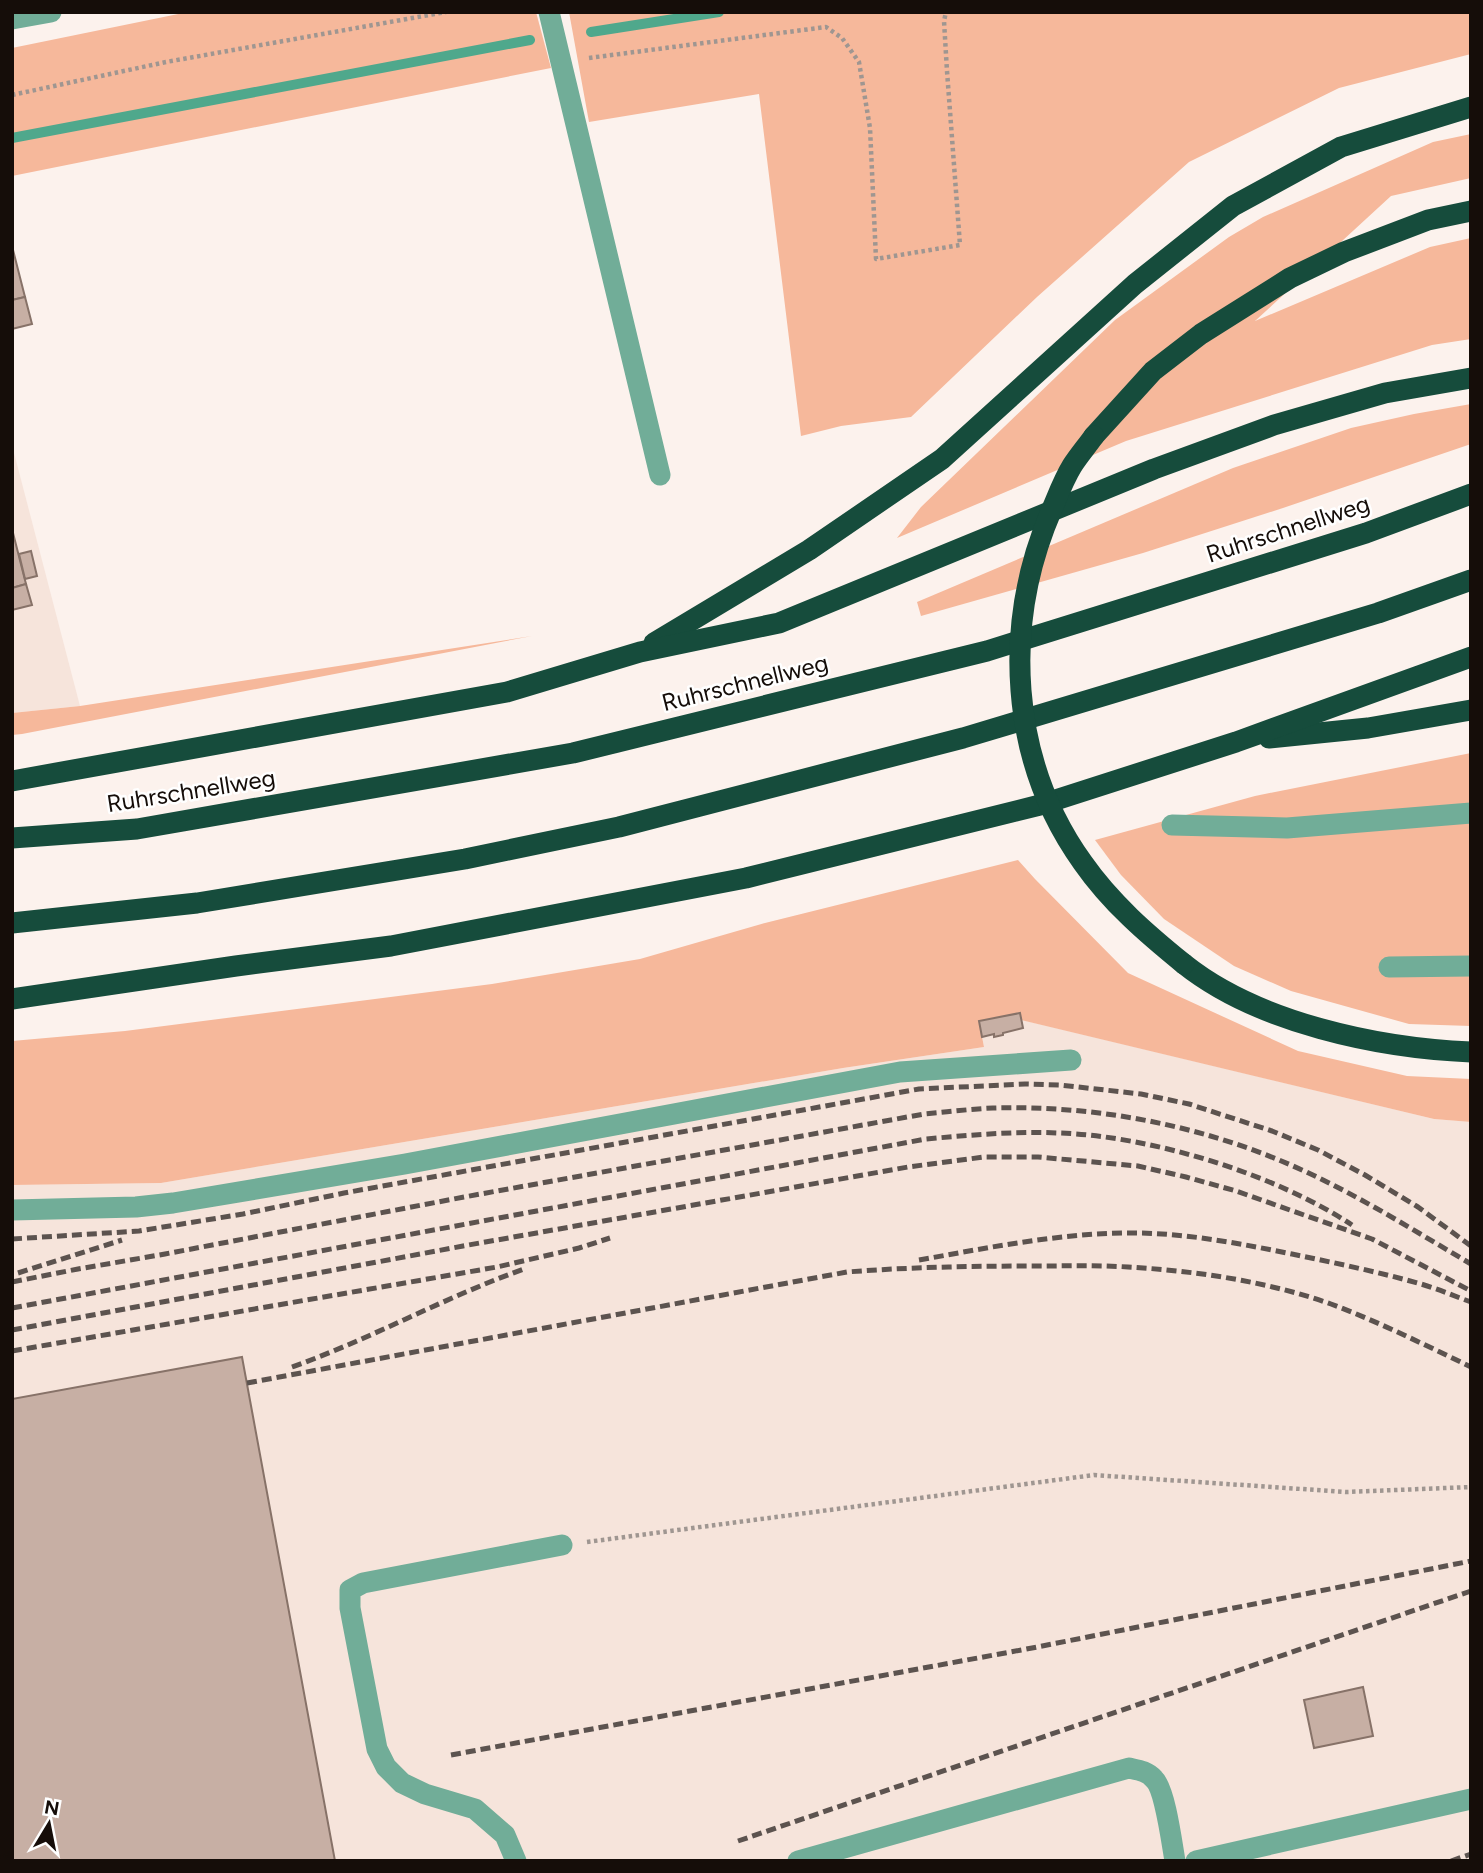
<svg xmlns="http://www.w3.org/2000/svg" width="1483" height="1873" viewBox="0 0 1483 1873" font-family="Figtree,sans-serif">
  <rect width="100%" height="100%" fill="#fcf2ed"/>
  <g fill="#f6e4db">
    <path d="M 12,445 L 80,706 L 12,713 Z"/>
    <path d="M 1020,1013 L 1022,1020 L 1434,1119 L 1471,1122 L 1471,1861 L 12,1861 L 12,1185 L 161,1183 L 843,1068 L 984,1047 L 979,1021 Z"/>
  </g>
  <g fill="#f6b89b">
    <path d="M 188,12 L 536,12 L 551,68 L 12,176 L 12,48 Z"/>
    <path d="M 569,12 L 1471,12 L 1471,54 L 1339,88 L 1189,162 L 1037,297 L 911,417 L 841,426 L 801,436 L 759,94 L 589,122 Z"/>
    <path d="M 1471,134 L 1471,178 L 1391,196 L 1255,321 L 1430,247 L 1471,238 L 1471,339 L 1432,345 L 1126,441 L 897,538 L 921,507 L 1115,320 L 1229,237 L 1263,217 L 1433,142 Z"/>
    <path d="M 1471,404 L 1471,444 L 1283,508 L 1143,553 L 921,616 L 917,602 L 1233,468 L 1351,428 L 1414,414 Z"/>
    <path d="M 532,636 L 22,734 L 12,735 L 12,713 L 80,706 Z"/>
    <path d="M 1471,753 L 1471,1026 L 1409,1024 L 1291,991 L 1234,966 L 1164,919 L 1121,875 L 1095,840 L 1255,796 Z"/>
    <path d="M 1018,860 L 1035,879 L 1128,973 L 1298,1051 L 1407,1076 L 1471,1079 L 1471,1122 L 1434,1119 L 1021,1020 L 1020,1013 L 979,1021 L 984,1047 L 843,1068 L 161,1183 L 12,1185 L 12,1041 L 125,1031 L 492,984 L 640,959 L 765,923 Z"/>
  </g>
  <g fill="none" stroke-linecap="round" stroke-linejoin="round">
    <g stroke="#4fa88c" stroke-width="10">
      <path d="M 591,32 L 719,12"/>
      <path d="M 12,138 L 530,40"/>
    </g>
  </g>
  <g fill="#c7afa4" stroke="#877268" stroke-width="2">
    <path d="M 12,246 L 25,297 L 12,300 Z"/>
    <path d="M 25,297 L 32,324 L 12,329 L 12,300 Z"/>
    <path d="M 12,529 L 26,584 L 12,588 Z"/>
    <path d="M 31,551 L 37,576 L 25,579 L 19,554 Z"/>
    <path d="M 26,584 L 32,605 L 12,610 L 12,588 Z"/>
    <path d="M 1020,1013 L 1023,1028 L 1003,1033 L 1003,1035 L 994,1037 L 994,1034 L 982,1037 L 979,1021 Z"/>
    <path d="M 242,1357 L 335,1861 L 12,1861 L 12,1399 Z"/>
    <path d="M 1363,1687 L 1373,1736 L 1314,1748 L 1304,1700 Z"/>
  </g>
  <g fill="none" stroke-linecap="round" stroke-linejoin="round">
    <g stroke="#9f9691" stroke-width="4.5" stroke-dasharray="3.5 3.5" stroke-linecap="butt">
      <path d="M 589,58 L 826,27 L 842,38 L 859,62 L 870,128 L 876,259 L 960,245 L 947,71 L 944,21 L 946,12"/>
      <path d="M 12,95 L 166,62 L 446,12"/>
      <path d="M 587,1542 L 1094,1475 L 1346,1492 L 1471,1487"/>
    </g>
    <g stroke="#71ad98" stroke-width="21">
      <path d="M 549,12 L 660,475"/>
      <path d="M 12,19 L 51,12"/>
      <path d="M 1172,825 L 1287,828 L 1471,813"/>
      <path d="M 1389,967 L 1471,966"/>
      <path d="M 12,1210 L 136,1207 L 173,1203 L 405,1164 L 900,1072 L 1071,1060"/>
      <path d="M 516,1861 L 505,1835 L 475,1809 L 425,1794 L 402,1783 L 386,1767 L 377,1749 L 350,1608 L 350,1590 L 363,1583 L 562,1545"/>
      <path d="M 798,1861 L 1129,1768 C 1138,1770 1147,1771 1154,1779 C 1165,1789 1172,1844 1175,1861"/>
      <path d="M 1196,1861 L 1471,1799"/>
    </g>
    <g stroke="#164c3c" stroke-width="21">
      <path d="M 1094,436 L 1153,371 L 1201,334 L 1290,278 L 1344,252 L 1428,220 L 1471,211"/>
      <path d="M 654,643 L 809,550 L 942,459 L 1135,284 L 1233,206 L 1341,147 L 1471,107"/>
      <path d="M 1269,738 L 1368,728 L 1471,710"/>
      <path d="M 12,781 L 507,692 L 640,652 L 779,623 L 1154,469 L 1274,425 L 1385,393 L 1471,378"/>
      <path d="M 12,838 L 137,829 L 573,753 L 987,651 L 1366,533 L 1471,494"/>
      <path d="M 12,923 L 197,903 L 465,859 L 619,827 L 963,738 L 1378,613 L 1471,580"/>
      <path d="M 1184,964 C 1258,1023 1378,1048 1471,1052"/>
      <path d="M 12,999 L 236,966 L 391,946 L 746,878 L 1040,805 L 1236,742 L 1471,657"/>
    </g>
    <g stroke="#5c534f" stroke-width="5" stroke-dasharray="10 5" stroke-linecap="butt">
      <path d="M 12,1239 L 139,1231 L 243,1214 L 344,1193 L 919,1089 L 1025,1084 L 1060,1085 L 1141,1094 L 1189,1104 L 1272,1131 L 1318,1150 L 1365,1175 L 1418,1207 L 1471,1246"/>
      <path d="M 919,1260 C 987,1248 1055,1234 1124,1233 C 1181,1232 1237,1243 1292,1254 C 1335,1263 1379,1272 1421,1284 C 1438,1289 1454,1296 1471,1302"/>
      <path d="M 18,1273 L 122,1240"/>
      <path d="M 12,1282 L 78,1269 L 165,1254 L 464,1197 L 924,1114 C 947,1112 970,1109 993,1108 C 1095,1105 1200,1125 1293,1166 C 1355,1193 1413,1230 1471,1264"/>
      <path d="M 12,1308 L 926,1139 C 971,1135 1015,1131 1059,1133 C 1151,1136 1275,1174 1352,1225"/>
      <path d="M 12,1330 L 463,1246 L 908,1167 L 984,1157 L 1038,1157 L 1138,1166 L 1186,1177 L 1236,1191 L 1372,1239 L 1471,1291"/>
      <path d="M 12,1351 L 497,1267 L 579,1248 L 610,1238"/>
      <path d="M 292,1367 C 371,1339 445,1297 524,1269"/>
      <path d="M 247,1383 L 847,1272 C 911,1267 974,1266 1038,1266 C 1068,1266 1098,1265 1128,1267 C 1196,1271 1266,1281 1331,1304 C 1379,1322 1425,1345 1471,1367"/>
      <path d="M 451,1755 L 1032,1648 L 1471,1561"/>
      <path d="M 738,1841 L 1471,1591"/>
      <path d="M 1451,1861 L 1471,1854"/>
    </g>
    <path stroke="#164c3c" stroke-width="21" d="M 1094,436 C 1087,446 1079,455 1072,466 C 1064,479 1058,495 1052,509 C 1002,624 1009,760 1083,863 C 1111,903 1147,934 1184,964"/>
  </g>
  <g text-anchor="middle" stroke-width="5" stroke-linejoin="round" paint-order="stroke">
    <g font-size="24" fill="#150d09" stroke="#fff">
      <text transform="translate(1288 529) rotate(-18)" y="8">Ruhrschnellweg</text>
      <text transform="translate(745 683) rotate(-14)" y="8">Ruhrschnellweg</text>
      <text transform="translate(191 791) rotate(-9)" y="8">Ruhrschnellweg</text>
    </g>
  </g>
  <rect width="1483" height="1873" fill="none" stroke="#150d09" stroke-width="28"/>
  <g transform="translate(49 1824) rotate(10)" stroke="#ffffff" stroke-width="5" paint-order="stroke">
  <path d="M0-5L12 26L0 18L-12 26Z" fill="#150d09"/>
  <text y="-10" font-size="19" font-weight="bold" text-anchor="middle" fill="#150d09">N</text>
  </g>
</svg>
